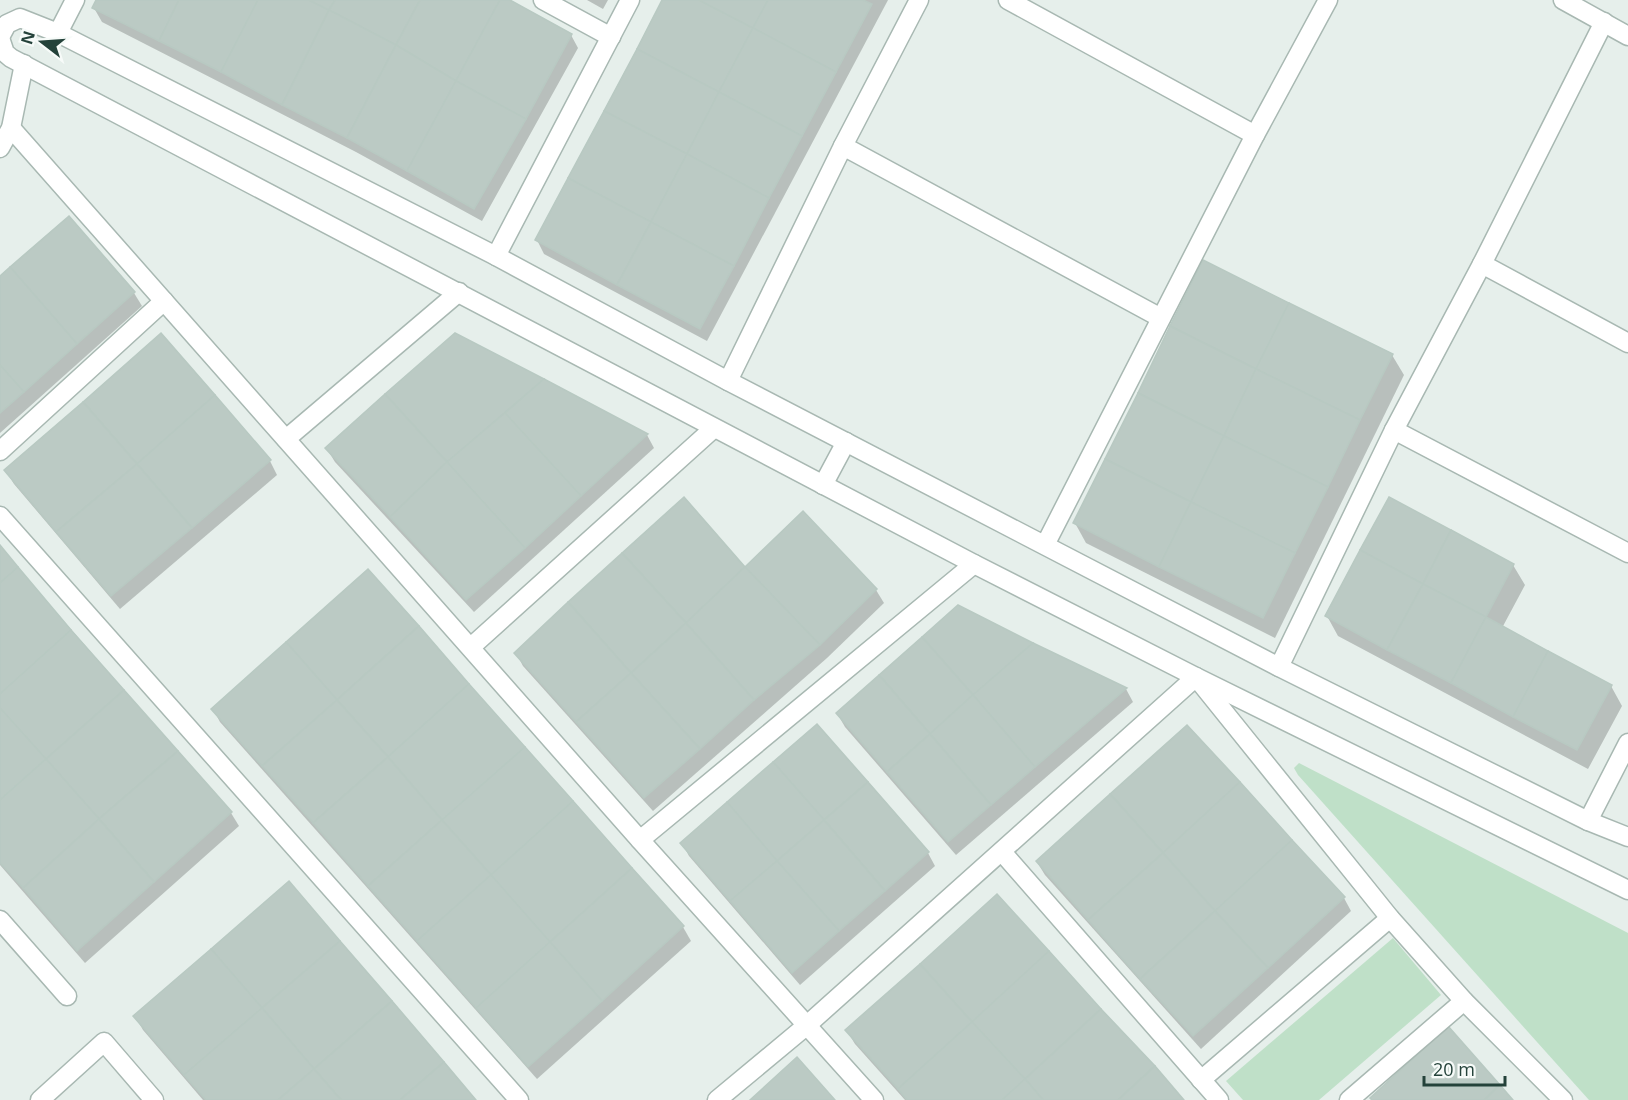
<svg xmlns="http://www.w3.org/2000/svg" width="1628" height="1100" viewBox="0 0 1628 1100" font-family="'Open Sans',sans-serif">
  <rect width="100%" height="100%" fill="#e6efeb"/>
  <g fill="#bfe0c8">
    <path d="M 1299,763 L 1628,933 L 1628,1100 L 1589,1100 L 1298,775 L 1294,768 Z"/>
    <path d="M 1393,938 L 1441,995 L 1319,1100 L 1243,1100 L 1226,1081 Z"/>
  </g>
  <g fill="#0003">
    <path d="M 98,0 L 505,0 L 571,35 L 578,48 L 482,221 L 356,152 L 102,22 L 94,8 Z"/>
    <path d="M 587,0 L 608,0 L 603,9 Z"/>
    <path d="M 664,0 L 888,0 L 707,341 L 544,254 L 537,240 Z"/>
    <path d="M 69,218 L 134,293 L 142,306 L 0,433 L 0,279 Z"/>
    <path d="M 455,334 L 647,435 L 654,448 L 474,612 L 335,462 L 327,449 Z"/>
    <path d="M 161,335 L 270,461 L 277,475 L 120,609 L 14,484 L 6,471 Z"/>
    <path d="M 1392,355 L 1404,375 L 1275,638 L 1086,543 L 1075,523 Z"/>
    <path d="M 0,548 L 231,813 L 239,826 L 85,963 L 0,865 Z"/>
    <path d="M 1513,565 L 1525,585 L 1502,628 L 1611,686 L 1622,706 L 1588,769 L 1338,636 L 1327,616 Z"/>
    <path d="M 745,570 L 876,590 L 884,603 L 827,658 L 653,811 L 523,666 L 516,653 Z"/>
    <path d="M 368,571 L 683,927 L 691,941 L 537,1079 L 220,722 L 213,709 Z"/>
    <path d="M 1126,689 L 1133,702 L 956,855 L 845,727 L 837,713 Z"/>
    <path d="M 682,843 L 928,853 L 935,866 L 800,985 L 689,856 Z"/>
    <path d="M 1037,862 L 1344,898 L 1351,911 L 1201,1049 L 1045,875 Z"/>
    <path d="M 135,1016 L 474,1100 L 203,1100 L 143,1030 Z"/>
    <path d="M 847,1031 L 1182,1100 L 905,1100 L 855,1044 Z"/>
  </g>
  <g fill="#bbcac4" stroke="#b8c9c2" stroke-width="1.5">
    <path d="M 96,0 L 179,0 L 159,41 L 92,8 Z"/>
    <path d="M 179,0 L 258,0 L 221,72 L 159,41 Z"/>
    <path d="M 258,0 L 309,0 L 329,10 L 282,105 L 221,72 Z"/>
    <path d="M 309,0 L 335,0 L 329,10 Z"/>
    <path d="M 335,0 L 420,0 L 396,45 L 329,10 Z"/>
    <path d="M 420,0 L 500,0 L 456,81 L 396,45 Z"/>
    <path d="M 500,0 L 510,0 L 572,34 L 526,119 L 456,81 Z"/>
    <path d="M 662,0 L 699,0 L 753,28 L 719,92 L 637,49 Z"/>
    <path d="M 699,0 L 768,0 L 753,28 Z"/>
    <path d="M 768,0 L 863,0 L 872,4 L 836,72 L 753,28 Z"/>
    <path d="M 329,10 L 396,45 L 347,138 L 282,105 Z"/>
    <path d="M 753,28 L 836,72 L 802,136 L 719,92 Z"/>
    <path d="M 396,45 L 456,81 L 407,171 L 347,138 Z"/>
    <path d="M 637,49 L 719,92 L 687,154 L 604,111 Z"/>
    <path d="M 456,81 L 526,119 L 474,209 L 407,171 Z"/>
    <path d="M 719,92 L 802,136 L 769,198 L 687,154 Z"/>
    <path d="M 604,111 L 687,154 L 651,222 L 568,178 Z"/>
    <path d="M 687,154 L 769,198 L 734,266 L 651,222 Z"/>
    <path d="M 568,178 L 651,222 L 617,285 L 535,240 Z"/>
    <path d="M 69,216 L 135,292 L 77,344 L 10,267 Z"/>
    <path d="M 651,222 L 734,266 L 700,329 L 617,285 Z"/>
    <path d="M 1203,260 L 1289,303 L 1256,369 L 1170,326 Z"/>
    <path d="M 10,267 L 77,344 L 24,392 L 0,365 L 0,276 Z"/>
    <path d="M 1289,303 L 1393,354 L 1360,420 L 1256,369 Z"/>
    <path d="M 1170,326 L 1256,369 L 1224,436 L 1138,393 Z"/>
    <path d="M 161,333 L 215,395 L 137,464 L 83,402 Z"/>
    <path d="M 455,333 L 544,379 L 447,462 L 385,394 Z"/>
    <path d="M 0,365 L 24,392 L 0,413 Z"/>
    <path d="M 1256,369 L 1360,420 L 1328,487 L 1224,436 Z"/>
    <path d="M 544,379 L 648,434 L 581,496 L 505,413 Z"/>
    <path d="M 1138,393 L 1224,436 L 1191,502 L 1105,459 Z"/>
    <path d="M 385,394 L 447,462 L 390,517 L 325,448 Z"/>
    <path d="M 215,395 L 271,460 L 192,528 L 137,464 Z"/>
    <path d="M 83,402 L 137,464 L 56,532 L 4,470 Z"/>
    <path d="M 505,413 L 581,496 L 525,548 L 447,462 Z"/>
    <path d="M 1224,436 L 1328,487 L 1295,553 L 1191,502 Z"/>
    <path d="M 1105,459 L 1191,502 L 1159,567 L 1073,523 Z"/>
    <path d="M 447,462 L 525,548 L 466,600 L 390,517 Z"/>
    <path d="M 137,464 L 192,528 L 111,596 L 56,532 Z"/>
    <path d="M 684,497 L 745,567 L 686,623 L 622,553 Z"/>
    <path d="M 1389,497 L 1451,530 L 1423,584 L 1360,550 Z"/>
    <path d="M 1191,502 L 1295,553 L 1263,618 L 1159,567 Z"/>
    <path d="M 803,511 L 877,589 L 820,645 L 745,567 Z"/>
    <path d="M 1451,530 L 1514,564 L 1486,617 L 1423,584 Z"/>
    <path d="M 0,545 L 18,567 L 0,583 Z"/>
    <path d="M 1360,550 L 1423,584 L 1387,650 L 1325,616 Z"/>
    <path d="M 622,553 L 686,623 L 631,673 L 568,602 Z"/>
    <path d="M 18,567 L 71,630 L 0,694 L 0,583 Z"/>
    <path d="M 745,567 L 820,645 L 754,700 L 686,623 Z"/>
    <path d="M 368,569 L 419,626 L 337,700 L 286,642 Z"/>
    <path d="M 1423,584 L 1486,617 L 1451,683 L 1387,650 Z"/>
    <path d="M 568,602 L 631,673 L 576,722 L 514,653 Z"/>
    <path d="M 958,605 L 1033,643 L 973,695 L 922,637 Z"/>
    <path d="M 1486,617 L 1548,651 L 1513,717 L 1451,683 Z"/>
    <path d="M 686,623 L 754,700 L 700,749 L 631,673 Z"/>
    <path d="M 419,626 L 469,684 L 388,757 L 337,700 Z"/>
    <path d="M 71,630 L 124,690 L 46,759 L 0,708 L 0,694 Z"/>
    <path d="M 922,637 L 973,695 L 930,734 L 879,675 Z"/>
    <path d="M 286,642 L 337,700 L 262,766 L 211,709 Z"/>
    <path d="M 1033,643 L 1127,688 L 1035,767 L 973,695 Z"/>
    <path d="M 1548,651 L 1612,685 L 1577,750 L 1513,717 Z"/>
    <path d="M 631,673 L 700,749 L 644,798 L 576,722 Z"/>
    <path d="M 879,675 L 930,734 L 887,772 L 836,713 Z"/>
    <path d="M 469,684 L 525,747 L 442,820 L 388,757 Z"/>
    <path d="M 124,690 L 178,751 L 99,819 L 46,759 Z"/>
    <path d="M 973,695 L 1035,767 L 991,805 L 930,734 Z"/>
    <path d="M 337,700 L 388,757 L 313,823 L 262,766 Z"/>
    <path d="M 0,708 L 46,759 L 0,800 Z"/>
    <path d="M 817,724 L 868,782 L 824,820 L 773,762 Z"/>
    <path d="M 1187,725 L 1240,782 L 1163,853 L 1110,794 Z"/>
    <path d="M 930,734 L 991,805 L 948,842 L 887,772 Z"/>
    <path d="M 525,747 L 573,801 L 491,875 L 442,820 Z"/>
    <path d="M 178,751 L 232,812 L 154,882 L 99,819 Z"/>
    <path d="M 388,757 L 442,820 L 368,886 L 313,823 Z"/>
    <path d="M 46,759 L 99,819 L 23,888 L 0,863 L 0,800 Z"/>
    <path d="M 773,762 L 824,820 L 777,861 L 727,802 Z"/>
    <path d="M 868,782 L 929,852 L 885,891 L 824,820 Z"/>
    <path d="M 1240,782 L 1292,840 L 1215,911 L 1163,853 Z"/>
    <path d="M 1110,794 L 1163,853 L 1088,920 L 1036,861 Z"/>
    <path d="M 573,801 L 632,868 L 550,942 L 491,875 Z"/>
    <path d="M 727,802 L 777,861 L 730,901 L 680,843 Z"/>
    <path d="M 99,819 L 154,882 L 77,951 L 23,888 Z"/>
    <path d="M 442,820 L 491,875 L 417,941 L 368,886 Z"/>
    <path d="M 824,820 L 885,891 L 839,931 L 777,861 Z"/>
    <path d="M 1292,840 L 1345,897 L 1268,968 L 1215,911 Z"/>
    <path d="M 1163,853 L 1215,911 L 1140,979 L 1088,920 Z"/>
    <path d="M 777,861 L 839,931 L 792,973 L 730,901 Z"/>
    <path d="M 632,868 L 684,926 L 602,1001 L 550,942 Z"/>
    <path d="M 491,875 L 550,942 L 476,1008 L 417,941 Z"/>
    <path d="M 289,881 L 340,941 L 262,1008 L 211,949 Z"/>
    <path d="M 997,894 L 1049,951 L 972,1022 L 920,964 Z"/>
    <path d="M 1215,911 L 1268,968 L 1193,1036 L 1140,979 Z"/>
    <path d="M 340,941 L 392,1001 L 314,1069 L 262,1008 Z"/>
    <path d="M 550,942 L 602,1001 L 528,1067 L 476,1008 Z"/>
    <path d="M 211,949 L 262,1008 L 184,1075 L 133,1016 Z"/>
    <path d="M 1049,951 L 1101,1009 L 1025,1079 L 972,1022 Z"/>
    <path d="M 920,964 L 972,1022 L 898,1089 L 845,1030 Z"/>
    <path d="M 392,1001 L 444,1062 L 400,1100 L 341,1100 L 314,1069 Z"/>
    <path d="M 262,1008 L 314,1069 L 278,1100 L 206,1100 L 184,1075 Z"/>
    <path d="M 1101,1009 L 1155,1066 L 1118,1100 L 1043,1100 L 1025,1079 Z"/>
    <path d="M 972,1022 L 1025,1079 L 1002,1100 L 907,1100 L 898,1089 Z"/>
    <path d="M 1448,1026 L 1500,1085 L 1484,1100 L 1372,1100 L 1370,1098 Z"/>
    <path d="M 797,1057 L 835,1100 L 750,1100 Z"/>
    <path d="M 444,1062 L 476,1100 L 400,1100 Z"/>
    <path d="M 1155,1066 L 1184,1100 L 1118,1100 Z"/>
    <path d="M 314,1069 L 341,1100 L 278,1100 Z"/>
    <path d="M 1025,1079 L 1043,1100 L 1002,1100 Z"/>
    <path d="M 1500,1085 L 1513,1100 L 1484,1100 Z"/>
  </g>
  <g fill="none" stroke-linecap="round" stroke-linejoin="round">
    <defs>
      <g id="minor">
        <path d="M 543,0 L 611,37"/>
        <path d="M 1008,0 L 1255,135"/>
        <path d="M 1563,0 L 1628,36"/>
        <path d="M 58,33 L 75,0"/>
        <path d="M 0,37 L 7,24 L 20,18 L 58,33 L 496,256 L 728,381 L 1279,667 L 1588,821 L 1628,837"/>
        <path d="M 0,38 L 5,53 L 11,58 L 974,564 L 1196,677 L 1628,890"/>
        <path d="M 11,128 L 640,840 L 874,1100"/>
        <path d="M 843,146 L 1161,318"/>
        <path d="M 0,148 L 11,128 L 24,64"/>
        <path d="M 496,256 L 630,0"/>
        <path d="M 1482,264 L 1628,343"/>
        <path d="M 728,381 L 843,146 L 919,0"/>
        <path d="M 1394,430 L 1628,553"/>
        <path d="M 286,439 L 459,292"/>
        <path d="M 0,451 L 164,301"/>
        <path d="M 823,485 L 846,442"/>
        <path d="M 0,516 L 519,1100"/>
        <path d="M 1045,545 L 1255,135 L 1328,0"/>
        <path d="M 471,647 L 714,428"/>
        <path d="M 1279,667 L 1394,430 L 1482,264 L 1604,22"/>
        <path d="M 1588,821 L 1628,743"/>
        <path d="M 640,840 L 974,564"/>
        <path d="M 1002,852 L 1219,1100"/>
        <path d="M 0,920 L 67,996"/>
        <path d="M 1201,1080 L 1390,918"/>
        <path d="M 40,1100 L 104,1042 L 154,1100"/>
        <path d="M 717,1100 L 806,1026 L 1196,677 L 1390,918 L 1464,1001 L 1563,1100"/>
        <path d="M 1349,1100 L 1464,1001"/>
      </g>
    </defs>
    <use href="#minor" stroke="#a8b8b2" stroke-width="21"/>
    <use href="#minor" stroke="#fff" stroke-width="18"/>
  </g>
  <g transform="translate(42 42) rotate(287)" stroke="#f7fbf9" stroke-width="4.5" paint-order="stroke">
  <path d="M0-4.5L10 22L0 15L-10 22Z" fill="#24423a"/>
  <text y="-9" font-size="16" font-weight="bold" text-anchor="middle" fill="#24423a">N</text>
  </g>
  <path d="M1424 1076v9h81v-9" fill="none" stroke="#24423a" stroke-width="3"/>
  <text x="1433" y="1076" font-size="18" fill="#24423a" stroke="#f7fbf9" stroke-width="4.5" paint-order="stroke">20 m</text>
</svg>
